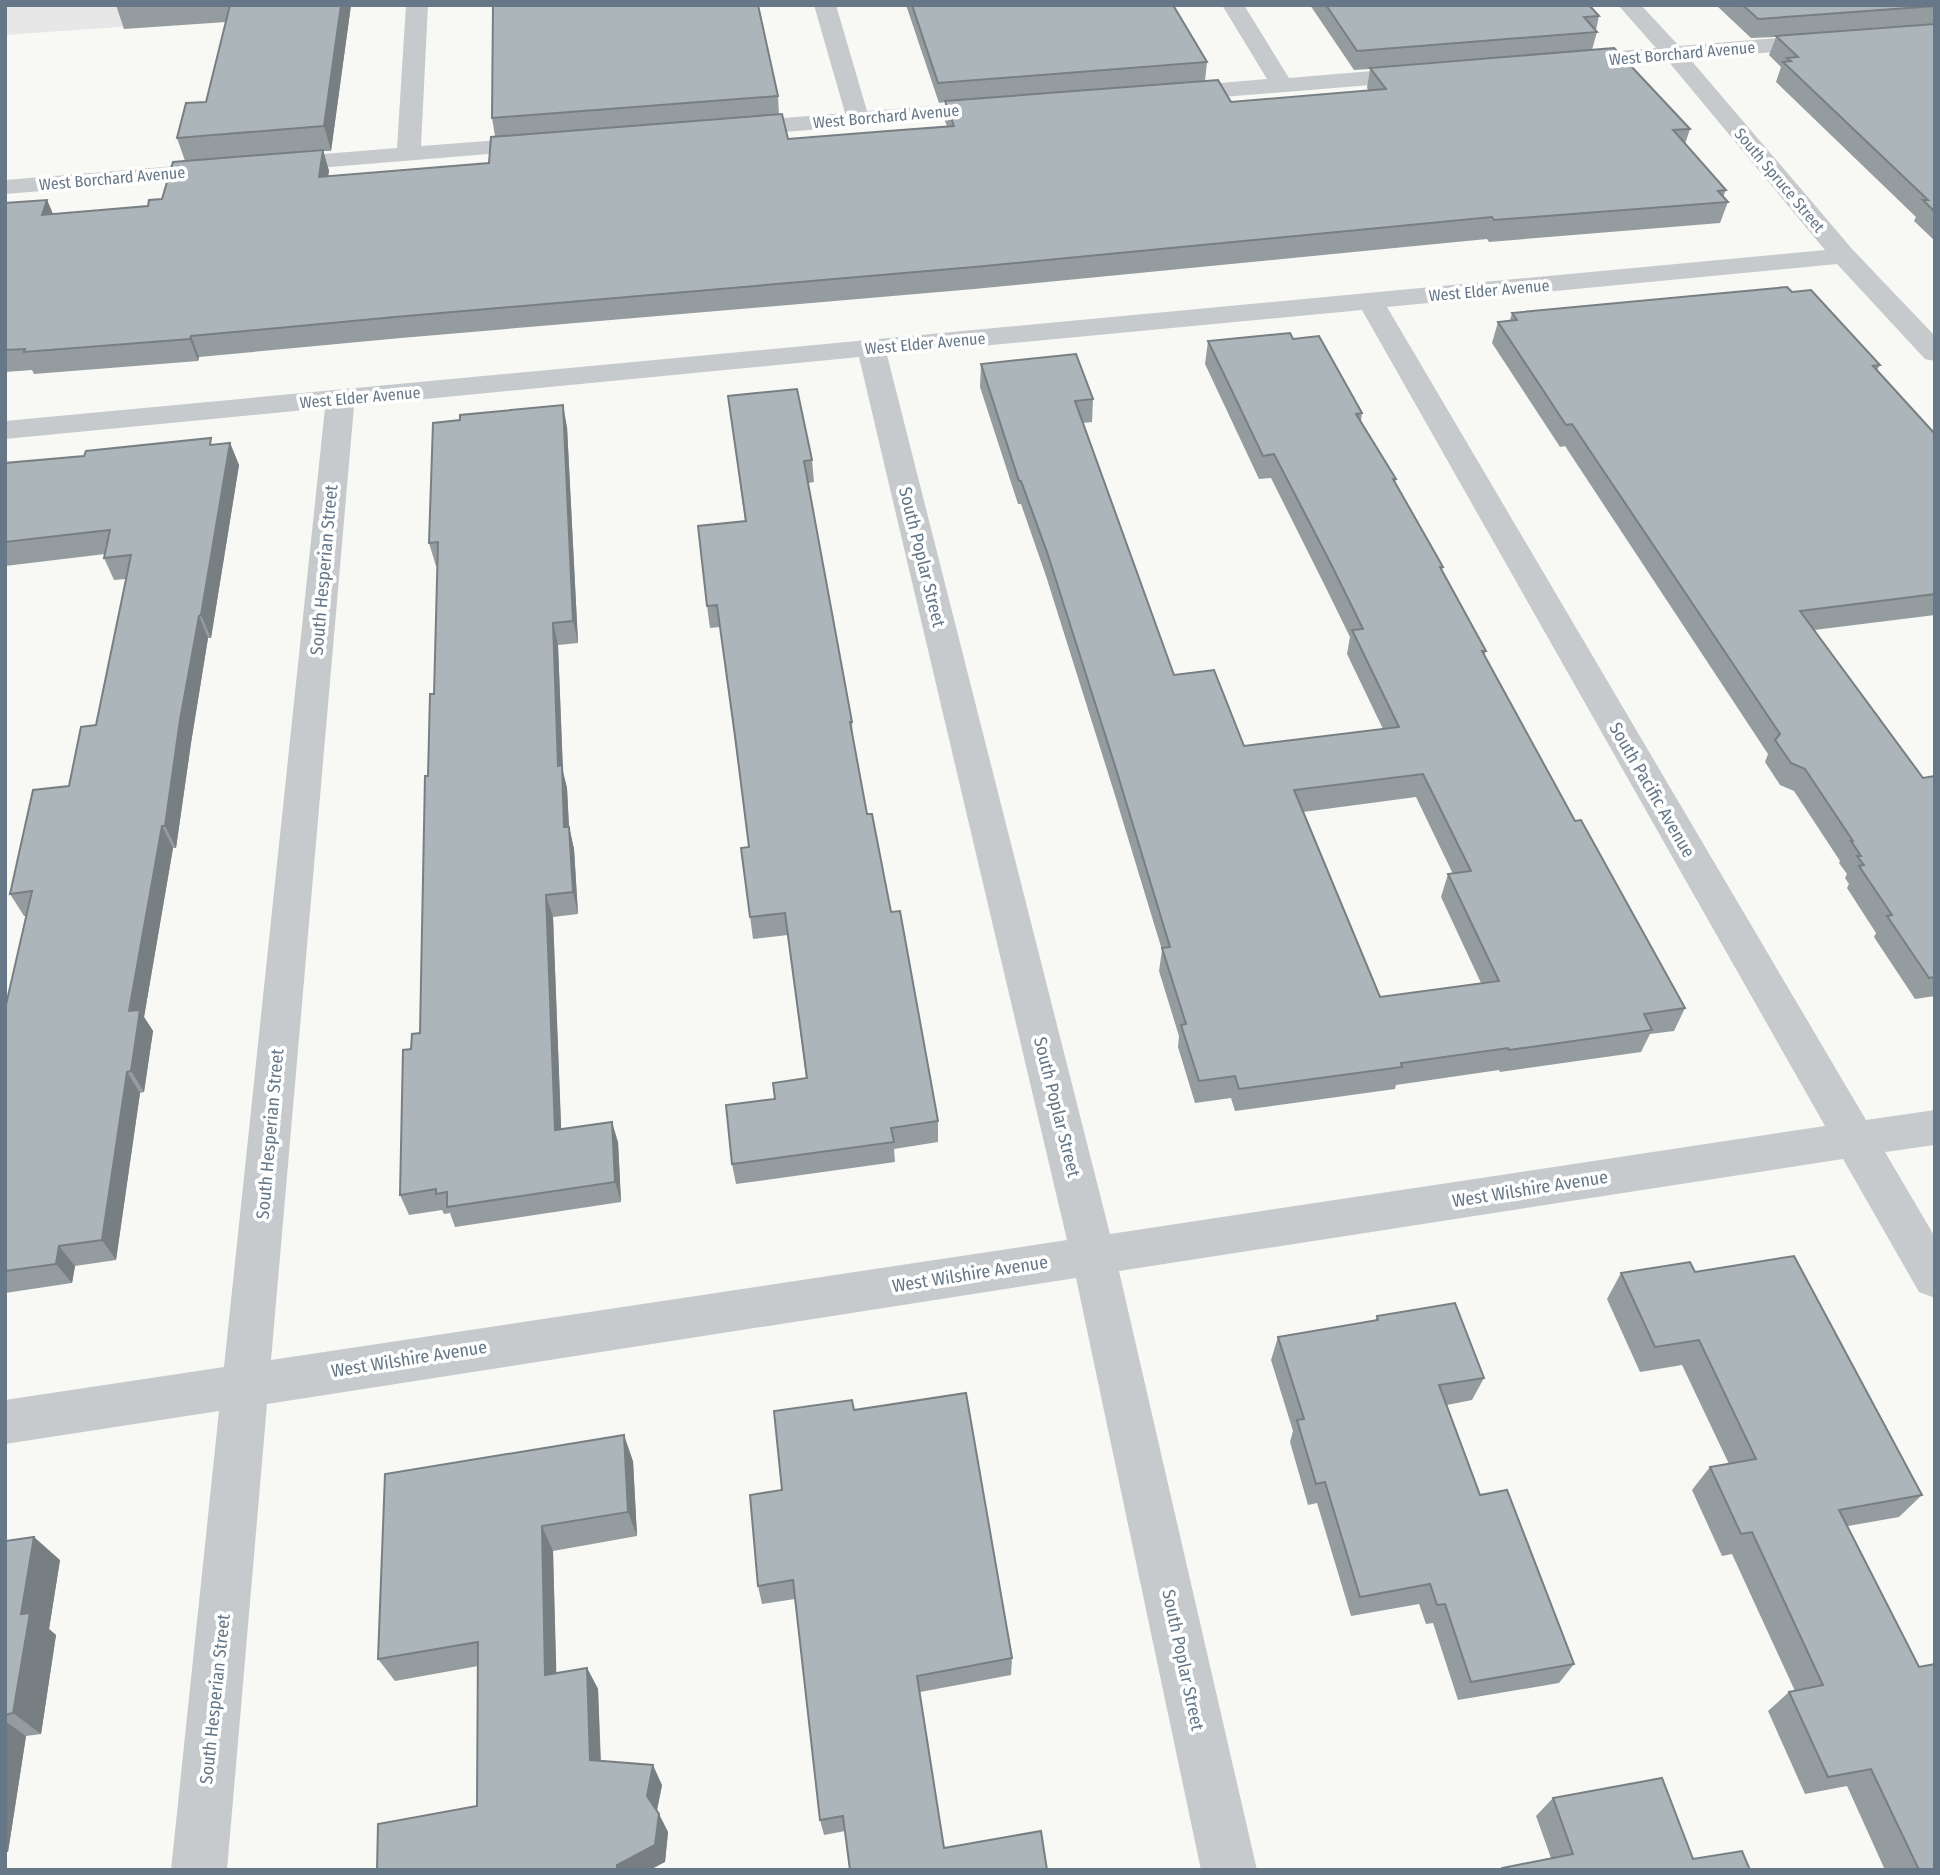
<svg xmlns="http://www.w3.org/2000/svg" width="1940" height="1875" viewBox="0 0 1940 1875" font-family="'Fira Sans Condensed',sans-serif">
  <rect width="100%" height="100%" fill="#f8f8f5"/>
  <path fill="#e6e7e6" d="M 5,5 L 221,5 L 217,20 L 5,35 Z"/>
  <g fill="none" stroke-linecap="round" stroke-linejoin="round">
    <g fill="#c6cacd" fill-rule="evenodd">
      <path d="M 406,5 L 428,5 L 421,146 L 540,137 L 548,139 L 552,144 L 548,149 L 5,194 L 5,180 L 397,148 Z"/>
      <path d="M 814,5 L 836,5 L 867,111 L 997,101 L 1005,103 L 1009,108 L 1005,113 L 997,115 L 733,136 L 725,134 L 721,129 L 725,124 L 733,122 L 845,113 Z"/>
      <path d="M 1222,5 L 1244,5 L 1289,78 L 1420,67 L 1428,69 L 1431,74 L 1428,79 L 1420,81 L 1173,101 L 1165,99 L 1161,94 L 1165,89 L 1173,87 L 1267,79 Z"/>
      <path d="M 1618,5 L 1641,5 L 1679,46 L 1824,34 L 1832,36 L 1835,41 L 1832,46 L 1824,48 L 1690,59 L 1853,250 L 1935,336 L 1935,361 L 1925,359 L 1837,264 L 1387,307 L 1866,1120 L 1935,1110 L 1935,1145 L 1885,1152 L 1935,1237 L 1935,1298 L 1919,1292 L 1843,1159 L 1119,1271 L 1257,1870 L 1201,1870 L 1076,1278 L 267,1404 L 227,1870 L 171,1870 L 219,1411 L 5,1444 L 5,1400 L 224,1367 L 325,408 L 5,439 L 5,421 L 1825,250 L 1668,61 L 1570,69 L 1562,67 L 1559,62 L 1562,57 L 1570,55 L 1656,48 ZM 1362,310 L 1825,1126 L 1110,1234 L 887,355 ZM 859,357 L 1067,1240 L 271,1360 L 354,406 Z"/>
    </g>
  </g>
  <g fill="#949ca0" fill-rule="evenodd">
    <path d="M 116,5 L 351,5 L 331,151 L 323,151 L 329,171 L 328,176 L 489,163 L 495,136 L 492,118 L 778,96 L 779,114 L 788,139 L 947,126 L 945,121 L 945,102 L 939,103 L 906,5 L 1173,5 L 1207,62 L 1205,81 L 1231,102 L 1369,91 L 1367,88 L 1370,69 L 1354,70 L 1310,5 L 1589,5 L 1599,16 L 1596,30 L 1597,32 L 1592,50 L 1690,129 L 1685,144 L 1726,190 L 1723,197 L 1728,202 L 1720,223 L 1489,242 L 1487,239 L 974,289 L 401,338 L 199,357 L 198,361 L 34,374 L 32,370 L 5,372 L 5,203 L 47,200 L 53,214 L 148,206 L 162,199 L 185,161 L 177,138 L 206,102 L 226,22 L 124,29 Z"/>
    <path d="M 1716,5 L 1935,5 L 1935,241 L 1914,221 L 1916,217 L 1776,82 L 1781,67 L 1769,55 L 1776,37 L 1751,38 Z"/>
    <path d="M 1792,292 L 1880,365 L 1877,370 L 1935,434 L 1935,615 L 1814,630 L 1923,778 L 1935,776 L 1935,996 L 1915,999 L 1874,937 L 1876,933 L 1847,888 L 1849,884 L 1845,878 L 1847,874 L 1839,863 L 1840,861 L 1794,791 L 1780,785 L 1765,762 L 1768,754 L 1565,446 L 1560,447 L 1492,343 L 1498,322 L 1510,320 L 1512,313 Z"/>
    <path d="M 1293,339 L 1362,413 L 1361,421 L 1396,479 L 1395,483 L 1443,567 L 1442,571 L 1486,651 L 1484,656 L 1575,821 L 1685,1008 L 1674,1031 L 1650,1034 L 1641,1052 L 1500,1072 L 1499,1070 L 1396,1085 L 1395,1089 L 1235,1111 L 1231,1098 L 1195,1103 L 1178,1047 L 1179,1036 L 1159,971 L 1162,950 L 1114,792 L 1046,576 L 1021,504 L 1018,504 L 980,387 L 981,364 L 1093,399 L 1092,422 L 1083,423 L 1174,675 L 1244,746 L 1383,729 L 1347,654 L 1350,637 L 1326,588 L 1271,478 L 1259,479 L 1205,364 L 1208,341 ZM 1416,797 L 1453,874 L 1448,874 L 1441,897 L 1481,983 L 1380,997 L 1303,812 Z"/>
    <path d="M 728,396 L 812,460 L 814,482 L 808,483 L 852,722 L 853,741 L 867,814 L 891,912 L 938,1121 L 938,1142 L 894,1149 L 895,1162 L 736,1184 L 732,1164 L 775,1099 L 806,1078 L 788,935 L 753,939 L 741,848 L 749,847 L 720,627 L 710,628 L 707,606 L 745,521 Z"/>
    <path d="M 460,420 L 567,427 L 578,643 L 558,645 L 563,772 L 567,788 L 569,827 L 574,849 L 578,914 L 553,917 L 561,1129 L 618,1142 L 621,1202 L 455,1227 L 450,1213 L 444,1214 L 442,1210 L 409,1215 L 400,1195 L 411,1049 L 420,1033 L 428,776 L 434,694 L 438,565 L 436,566 L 429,543 Z"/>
    <path d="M 230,443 L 239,465 L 211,638 L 208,638 L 191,743 L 176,848 L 173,848 L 144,1017 L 153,1031 L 144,1092 L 140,1093 L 116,1260 L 75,1266 L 72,1283 L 5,1293 L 5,1009 L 26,916 L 24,916 L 10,894 L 69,786 L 96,725 L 126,579 L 114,580 L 104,558 L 105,554 L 5,566 L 5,463 Z"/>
    <path d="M 1695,1272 L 1922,1495 L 1899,1517 L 1848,1526 L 1935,1870 L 1885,1870 L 1847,1786 L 1805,1794 L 1768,1711 L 1789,1692 L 1795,1691 L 1732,1554 L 1722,1556 L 1692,1490 L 1710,1467 L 1729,1464 L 1682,1365 L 1640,1372 L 1607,1299 L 1621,1273 Z"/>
    <path d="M 1377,1316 L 1484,1378 L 1472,1400 L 1447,1405 L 1480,1495 L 1574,1664 L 1559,1683 L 1458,1700 L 1433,1623 L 1426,1624 L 1419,1604 L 1351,1616 L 1317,1503 L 1308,1505 L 1290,1442 L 1293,1431 L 1271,1360 L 1278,1337 L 1375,1321 Z"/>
    <path d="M 854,1410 L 1012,1658 L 1011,1675 L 920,1692 L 944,1848 L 1047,1870 L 845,1831 L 824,1835 L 820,1820 L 795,1599 L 762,1604 L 758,1586 L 782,1490 Z"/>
    <path d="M 633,1461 L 637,1536 L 553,1551 L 556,1673 L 587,1668 L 598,1689 L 601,1761 L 662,1785 L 657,1811 L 668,1832 L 665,1862 L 477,1806 L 478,1666 L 395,1681 L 378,1659 L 385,1474 Z"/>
    <path d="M 5,1541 L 60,1560 L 49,1629 L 56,1635 L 41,1734 L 26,1736 L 8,1852 L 5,1852 Z"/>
    <path d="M 1553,1798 L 1693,1859 L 1750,1870 L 1501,1870 L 1502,1868 L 1551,1858 L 1536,1816 Z"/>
  </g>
  <g fill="#787f82">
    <path d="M 341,5 L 351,5 L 331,151 L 324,126 Z"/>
    <path d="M 323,150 L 329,171 L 325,198 L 319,177 Z"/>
    <path d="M 47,200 L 56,221 L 42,215 Z"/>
    <path d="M 191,336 L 199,357 L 198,361 L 190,339 Z"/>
    <path d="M 563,405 L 567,427 L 578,643 L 573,621 Z"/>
    <path d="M 230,443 L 239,465 L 211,638 L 201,615 Z"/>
    <path d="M 199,616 L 208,638 L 191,743 L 176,848 L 165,826 L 180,720 Z"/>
    <path d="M 553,623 L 558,645 L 563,772 L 567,788 L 570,849 L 564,827 L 558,766 Z"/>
    <path d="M 162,826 L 173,848 L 144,1017 L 153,1031 L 144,1092 L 131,1071 L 129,1011 Z"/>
    <path d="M 569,827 L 574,849 L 578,914 L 573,892 Z"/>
    <path d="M 546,895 L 553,917 L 562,1150 L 555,1130 Z"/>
    <path d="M 127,1072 L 140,1093 L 116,1260 L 102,1240 Z"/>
    <path d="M 612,1122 L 618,1142 L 621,1202 L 615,1182 Z"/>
    <path d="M 59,1246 L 75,1266 L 72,1283 L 56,1264 Z"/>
    <path d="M 624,1435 L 633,1461 L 637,1536 L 628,1512 Z"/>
    <path d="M 542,1526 L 553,1551 L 557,1696 L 545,1675 Z"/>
    <path d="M 34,1537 L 60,1560 L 49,1629 L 56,1635 L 41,1734 L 13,1713 L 21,1614 Z"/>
    <path d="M 587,1668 L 598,1689 L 601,1779 L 590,1760 Z"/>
    <path d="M 5,1721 L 26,1736 L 8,1852 L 5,1850 Z"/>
    <path d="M 653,1765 L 662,1785 L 656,1814 L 647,1796 Z"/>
    <path d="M 659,1814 L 668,1832 L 665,1862 L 650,1870 L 617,1870 L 617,1865 Z"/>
  </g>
  <g fill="#acb5ba" stroke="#787f82" stroke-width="2" fill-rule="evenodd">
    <path d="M 230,5 L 341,5 L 324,126 L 177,138 L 186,103 L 206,102 Z"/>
    <path d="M 493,5 L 758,5 L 778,96 L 492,118 Z"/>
    <path d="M 912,5 L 1173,5 L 1207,62 L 938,83 Z"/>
    <path d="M 1326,5 L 1589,5 L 1599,16 L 1584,17 L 1597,32 L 1357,51 Z"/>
    <path d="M 1743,5 L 1935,5 L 1935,6 L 1758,19 Z"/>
    <path d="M 1935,24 L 1935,212 L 1923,200 L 1928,200 L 1783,62 L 1791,61 L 1787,58 L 1798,57 L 1776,36 Z"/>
    <path d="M 1614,48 L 1690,129 L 1673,130 L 1726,190 L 1718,191 L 1728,202 L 1494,220 L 1492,217 L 974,267 L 395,317 L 191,336 L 190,339 L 24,352 L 25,349 L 5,350 L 5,203 L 47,200 L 42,215 L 148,206 L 149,200 L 162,199 L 173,162 L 323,150 L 319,177 L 489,163 L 491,137 L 782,114 L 788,139 L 888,131 L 954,126 L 945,101 L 1218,80 L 1231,102 L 1386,89 L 1370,68 Z"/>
    <path d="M 1787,287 L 1792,292 L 1811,290 L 1880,365 L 1873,366 L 1935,434 L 1935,594 L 1800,611 L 1923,778 L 1935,776 L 1935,977 L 1929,978 L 1887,916 L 1892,915 L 1859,866 L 1864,865 L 1857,856 L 1861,856 L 1851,841 L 1853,841 L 1805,769 L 1791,763 L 1775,740 L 1780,734 L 1572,424 L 1566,425 L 1498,322 L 1517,320 L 1512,313 Z"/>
    <path d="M 1290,333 L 1293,339 L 1319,336 L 1362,413 L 1356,414 L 1396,479 L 1393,479 L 1443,567 L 1440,567 L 1486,651 L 1482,651 L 1575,821 L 1581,820 L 1685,1008 L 1644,1014 L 1652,1030 L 1509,1050 L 1508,1048 L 1401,1063 L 1402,1067 L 1239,1089 L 1235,1076 L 1199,1081 L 1181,1025 L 1186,1024 L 1162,948 L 1170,947 L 1116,769 L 1047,552 L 1021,481 L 1019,481 L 981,364 L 1076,354 L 1093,399 L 1075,401 L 1174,675 L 1214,670 L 1244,746 L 1399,727 L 1352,630 L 1363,629 L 1331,564 L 1274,454 L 1263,456 L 1208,341 ZM 1423,774 L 1471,871 L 1448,874 L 1499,981 L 1380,997 L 1294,790 Z"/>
    <path d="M 797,389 L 812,460 L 804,461 L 852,722 L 850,722 L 867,814 L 872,814 L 891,912 L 900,911 L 938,1121 L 891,1128 L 894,1142 L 732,1164 L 726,1105 L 775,1099 L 773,1083 L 807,1078 L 785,913 L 750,917 L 741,848 L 749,847 L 735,736 L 717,605 L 707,606 L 698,526 L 746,521 L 728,396 Z"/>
    <path d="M 563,405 L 573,621 L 553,623 L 558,766 L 562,765 L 564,827 L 569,827 L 573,892 L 546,895 L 555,1130 L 612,1122 L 615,1182 L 447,1207 L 447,1192 L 436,1194 L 436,1189 L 400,1195 L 403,1050 L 411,1049 L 412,1034 L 420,1033 L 425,776 L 428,776 L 430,694 L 434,694 L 438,542 L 429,543 L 433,423 L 460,420 L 460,415 Z"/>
    <path d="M 211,438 L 210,445 L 230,443 L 201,615 L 199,616 L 180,720 L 165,826 L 162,826 L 129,1011 L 140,1010 L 131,1071 L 127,1072 L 102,1240 L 59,1246 L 56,1264 L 5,1271 L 5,1009 L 32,891 L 10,894 L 33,790 L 69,786 L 81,727 L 96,725 L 131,555 L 104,558 L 110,530 L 5,542 L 5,463 L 84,456 L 86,451 Z"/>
    <path d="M 1794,1256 L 1922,1495 L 1839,1510 L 1919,1667 L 1935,1664 L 1935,1870 L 1919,1870 L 1871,1769 L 1828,1777 L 1789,1692 L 1823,1685 L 1752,1532 L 1741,1534 L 1710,1467 L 1756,1459 L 1699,1340 L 1655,1347 L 1621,1273 L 1690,1262 L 1695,1272 Z"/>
    <path d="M 1455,1303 L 1484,1378 L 1439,1385 L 1480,1495 L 1507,1490 L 1574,1664 L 1471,1682 L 1445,1604 L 1437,1605 L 1430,1584 L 1360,1597 L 1325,1482 L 1316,1484 L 1297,1420 L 1304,1419 L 1278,1337 L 1378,1320 L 1377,1316 Z"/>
    <path d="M 966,1393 L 1012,1658 L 917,1676 L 944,1848 L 1041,1831 L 1047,1870 L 850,1870 L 843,1816 L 820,1820 L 793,1580 L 758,1586 L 750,1495 L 782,1490 L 774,1411 L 852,1400 L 854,1410 Z"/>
    <path d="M 624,1435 L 628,1512 L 542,1526 L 545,1675 L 587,1668 L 590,1760 L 653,1765 L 647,1796 L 659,1814 L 655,1845 L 617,1865 L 617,1870 L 377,1870 L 378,1824 L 477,1806 L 478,1642 L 378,1659 L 385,1474 Z"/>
    <path d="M 34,1537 L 21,1614 L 30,1613 L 13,1713 L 5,1715 L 5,1541 Z"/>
    <path d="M 1662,1778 L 1693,1859 L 1742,1851 L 1750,1870 L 1502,1870 L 1502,1868 L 1573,1854 L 1553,1798 Z"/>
  </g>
  <g text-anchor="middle" stroke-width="7" stroke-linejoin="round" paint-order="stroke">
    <g font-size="16" fill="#667888" stroke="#fff">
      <text transform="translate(1682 53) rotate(-5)" y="6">West Borchard Avenue</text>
      <text transform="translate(886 116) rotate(-5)" y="6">West Borchard Avenue</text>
      <text transform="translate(112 178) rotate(-5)" y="6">West Borchard Avenue</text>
      <text transform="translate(1780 180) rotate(50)" y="6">South Spruce Street</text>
      <text transform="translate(1489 290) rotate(-5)" y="6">West Elder Avenue</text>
      <text transform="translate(925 343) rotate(-5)" y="6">West Elder Avenue</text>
      <text transform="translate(360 397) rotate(-5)" y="6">West Elder Avenue</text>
    </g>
    <g font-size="18" fill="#667888" stroke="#fff">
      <text transform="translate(922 557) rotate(76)" y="6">South Poplar Street</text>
      <text transform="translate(324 570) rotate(-85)" y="6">South Hesperian Street</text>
      <text transform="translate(1652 790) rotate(60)" y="6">South Pacific Avenue</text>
      <text transform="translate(1057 1107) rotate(76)" y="6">South Poplar Street</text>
      <text transform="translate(270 1134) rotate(-85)" y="6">South Hesperian Street</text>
      <text transform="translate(1530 1189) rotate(-9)" y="6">West Wilshire Avenue</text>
      <text transform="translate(970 1274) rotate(-9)" y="6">West Wilshire Avenue</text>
      <text transform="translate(409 1359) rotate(-9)" y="6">West Wilshire Avenue</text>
      <text transform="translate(1183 1660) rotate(78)" y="6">South Poplar Street</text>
      <text transform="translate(215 1699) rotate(-84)" y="6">South Hesperian Street</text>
    </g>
  </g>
  <rect width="1940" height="1875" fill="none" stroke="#667888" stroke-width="14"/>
</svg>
